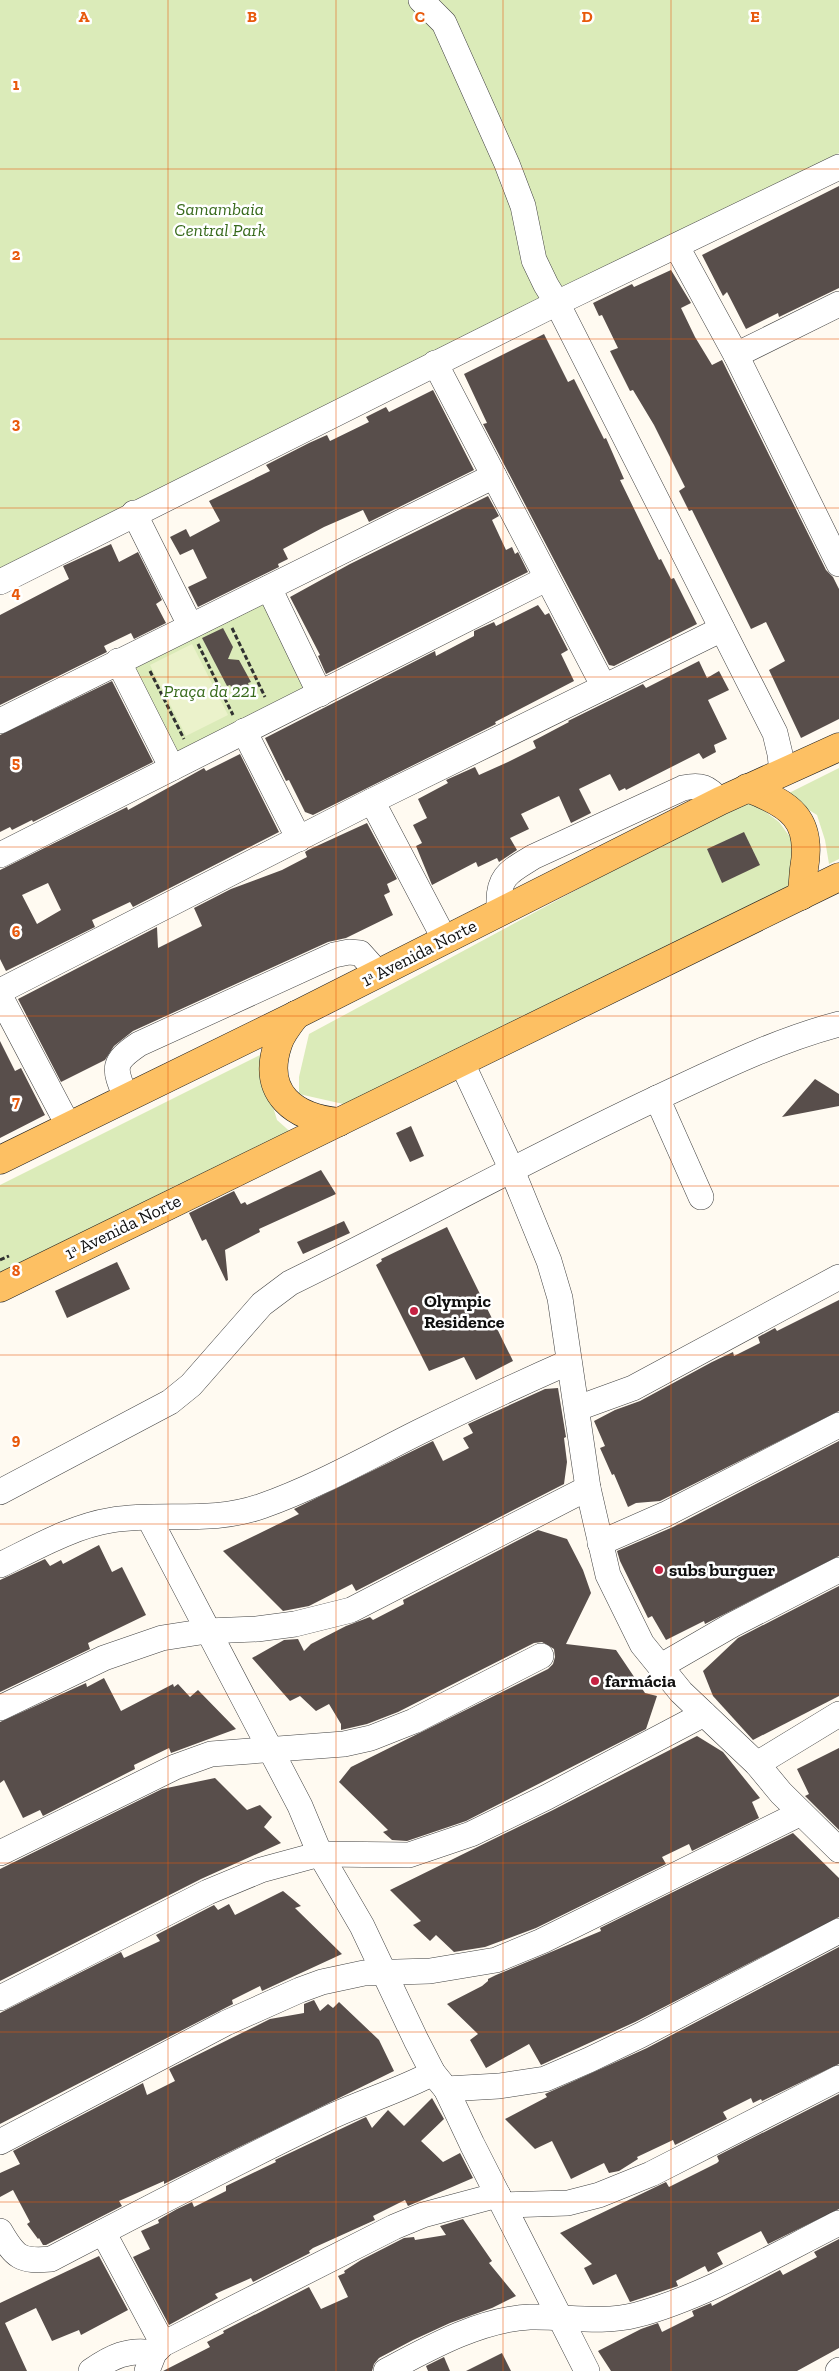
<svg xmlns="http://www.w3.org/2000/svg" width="839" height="2371" viewBox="0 0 839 2371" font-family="'Zilla Slab',serif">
  <rect width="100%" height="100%" fill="#fffaf1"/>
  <g fill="#dbebb9">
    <path d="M 0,0 L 839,0 L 839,153 L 0,576 Z"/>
    <path d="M 275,596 L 325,698 L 181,768 L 130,666 Z"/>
    <path d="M 839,768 L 839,859 L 829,864 L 825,840 L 817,815 L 785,795 Z"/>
    <path d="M 747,798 L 779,822 L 793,841 L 801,892 L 352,1106 L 299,1094 L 299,1077 L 309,1034 Z"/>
    <path d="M 270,1050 L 267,1087 L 277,1120 L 295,1136 L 0,1280 L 0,1185 Z"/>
  </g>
  <path fill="#ebf2cb" d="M 192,644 L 228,715 L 186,736 L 150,665 Z"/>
  <g fill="#584e4b" fill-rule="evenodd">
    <path d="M 839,186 L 839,288 L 779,317 L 778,313 L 746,329 L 727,292 L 723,296 L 702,255 Z"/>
    <path d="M 671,270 L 691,303 L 681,308 L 695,337 L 712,365 L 722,360 L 826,570 L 833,577 L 839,589 L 839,719 L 801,738 L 769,670 L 785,661 L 766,622 L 751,629 L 692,510 L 689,511 L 679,491 L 685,487 L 654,425 L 633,390 L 630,391 L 610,351 L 618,348 L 602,315 L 599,316 L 593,303 L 632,284 L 634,287 Z"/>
    <path d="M 544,334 L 568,382 L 574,379 L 604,439 L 606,438 L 624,479 L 620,480 L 659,560 L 661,559 L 671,579 L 674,578 L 697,624 L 614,666 L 609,665 L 483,424 L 487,423 L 464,374 Z"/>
    <path d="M 433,390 L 474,470 L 369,522 L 363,510 L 324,527 L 283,549 L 288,559 L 278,564 L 279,567 L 198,607 L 188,587 L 207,578 L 193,549 L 180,555 L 170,537 L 186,529 L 190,537 L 220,521 L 209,501 L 270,471 L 266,465 L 309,443 L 327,435 L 330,441 L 369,422 L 366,417 L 386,407 L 389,412 Z"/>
    <path d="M 488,496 L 499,516 L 492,520 L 506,550 L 512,547 L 515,554 L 518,552 L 528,572 L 326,674 L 318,656 L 320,655 L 290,597 L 350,564 Z"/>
    <path d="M 111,544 L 119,562 L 138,552 L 162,600 L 156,604 L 166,623 L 134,639 L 131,633 L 104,646 L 107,652 L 0,705 L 0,615 L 69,579 L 63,566 Z"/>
    <path d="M 538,605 L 545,615 L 549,613 L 568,650 L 561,654 L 574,681 L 495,722 L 496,724 L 313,815 L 305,812 L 289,780 L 286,781 L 265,738 L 435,651 L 436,656 L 474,636 L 474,631 L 494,622 L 496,626 Z"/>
    <path d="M 223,628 L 233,647 L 228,659 L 239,660 L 251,682 L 248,683 L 249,686 L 235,693 L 230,685 L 227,686 L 202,638 Z"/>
    <path d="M 699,661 L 707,678 L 719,671 L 729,690 L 708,700 L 727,739 L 714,745 L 716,752 L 703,759 L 699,753 L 626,790 L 625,788 L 619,791 L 610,774 L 579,789 L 591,813 L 571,823 L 559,796 L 521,814 L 529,829 L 510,838 L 517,850 L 499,862 L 497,858 L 478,867 L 476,862 L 432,885 L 416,846 L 422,843 L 413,825 L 427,818 L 418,799 L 448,783 L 446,780 L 475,767 L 479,775 L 508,762 L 536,748 L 533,741 L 569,722 L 568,721 L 643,684 L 646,688 Z"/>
    <path d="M 112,681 L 153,762 L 33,822 L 32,820 L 12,830 L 10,827 L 0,832 L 0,735 Z"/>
    <path d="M 240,754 L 279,832 L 133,907 L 130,902 L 92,920 L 95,927 L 6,971 L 0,959 L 0,870 L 127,807 L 128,810 L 204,768 L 206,771 ZM 48,883 L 61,910 L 37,924 L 22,895 Z"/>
    <path d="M 367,823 L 397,879 L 387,884 L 390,892 L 384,895 L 393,915 L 346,938 L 328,942 L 133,1031 L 114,1046 L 105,1060 L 61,1082 L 18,999 L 157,927 L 158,948 L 202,926 L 194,908 L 231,889 L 282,870 L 307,857 L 305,852 L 308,850 Z"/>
    <path d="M 744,832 L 760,865 L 722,883 L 707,849 Z"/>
    <path d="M 0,1041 L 15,1071 L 21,1068 L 45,1115 L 0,1138 Z"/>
    <path d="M 815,1079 L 839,1094 L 839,1106 L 782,1117 Z"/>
    <path d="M 411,1126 L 424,1156 L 410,1162 L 396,1133 Z"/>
    <path d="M 321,1170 L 336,1194 L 259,1229 L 260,1232 L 225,1250 L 228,1280 L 226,1281 L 206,1239 L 202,1241 L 189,1213 L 234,1191 L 241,1204 L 245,1202 L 247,1205 Z"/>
    <path d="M 344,1221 L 350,1233 L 303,1254 L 297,1242 Z"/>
    <path d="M 447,1227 L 513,1361 L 476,1380 L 464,1357 L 429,1371 L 376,1265 L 382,1261 L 381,1259 Z"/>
    <path d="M 117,1262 L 130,1289 L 67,1318 L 55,1291 Z"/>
    <path d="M 839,1300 L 839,1411 L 660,1501 L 636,1503 L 628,1507 L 614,1474 L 612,1475 L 600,1448 L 605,1446 L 594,1421 L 615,1410 L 640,1401 L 712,1362 L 733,1352 L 734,1356 L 760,1343 L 758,1337 L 760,1336 L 775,1328 L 777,1331 Z"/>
    <path d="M 558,1388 L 566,1437 L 564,1438 L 567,1462 L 564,1484 L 356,1591 L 352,1584 L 309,1606 L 283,1611 L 223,1551 L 299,1514 L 294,1509 L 433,1441 L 443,1461 L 469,1448 L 463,1438 L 473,1433 L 468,1424 L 545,1389 Z"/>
    <path d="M 839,1441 L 839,1556 L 705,1624 L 704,1621 L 666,1640 L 652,1616 L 648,1618 L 620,1561 L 617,1551 L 673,1527 Z"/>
    <path d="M 538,1530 L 567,1539 L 583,1570 L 591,1593 L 566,1644 L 616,1650 L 645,1693 L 657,1696 L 646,1729 L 466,1821 L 407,1841 L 392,1840 L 383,1832 L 388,1830 L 339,1782 L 351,1767 L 548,1669 L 553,1664 L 555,1657 L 554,1649 L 542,1642 L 534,1643 L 398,1712 L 367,1724 L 341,1730 L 341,1724 L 329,1704 L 316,1711 L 300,1696 L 290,1701 L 252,1658 L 284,1640 L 298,1639 L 304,1651 L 311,1644 L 346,1626 L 370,1617 L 373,1620 L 404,1604 L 403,1600 Z"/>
    <path d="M 99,1545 L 112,1572 L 122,1567 L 146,1615 L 88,1643 L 90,1649 L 0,1692 L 0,1580 L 45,1559 L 50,1566 L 61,1560 L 63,1564 Z"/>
    <path d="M 839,1586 L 839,1696 L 753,1740 L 713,1696 L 703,1671 L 738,1638 Z"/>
    <path d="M 104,1678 L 121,1711 L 173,1684 L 174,1687 L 178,1684 L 190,1697 L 198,1690 L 236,1729 L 171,1753 L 169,1748 L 134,1765 L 135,1769 L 43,1816 L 40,1810 L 23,1818 L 4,1780 L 0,1783 L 0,1722 L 86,1683 L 87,1687 Z"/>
    <path d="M 697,1736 L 723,1752 L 760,1798 L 752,1802 L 759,1818 L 692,1851 L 689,1844 L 662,1857 L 666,1864 L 536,1928 L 485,1947 L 454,1952 L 436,1935 L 430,1941 L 413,1925 L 421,1921 L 390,1890 L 553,1810 Z"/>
    <path d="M 839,1748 L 839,1830 L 805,1796 L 809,1794 L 797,1769 Z"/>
    <path d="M 215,1778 L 247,1810 L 260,1805 L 272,1817 L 264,1827 L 281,1843 L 201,1879 L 0,1981 L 0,1869 L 162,1789 Z"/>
    <path d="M 793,1833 L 839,1878 L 839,1917 L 635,2022 L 541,2065 L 529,2044 L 486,2068 L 470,2040 L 478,2034 L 447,2004 L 482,1986 L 488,1981 L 488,1979 L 496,1975 L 601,1931 L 600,1928 Z"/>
    <path d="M 283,1891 L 301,1906 L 295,1908 L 342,1954 L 262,1991 L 260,1986 L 232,2000 L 233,2004 L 0,2124 L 0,2013 L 121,1952 L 124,1958 L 160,1941 L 156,1935 L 214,1905 L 218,1910 L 229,1904 L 235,1915 Z"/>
    <path d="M 839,1947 L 839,2064 L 762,2101 L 761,2099 L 753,2103 L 751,2098 L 723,2112 L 727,2119 L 675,2145 L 673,2140 L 637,2157 L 638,2159 L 619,2171 L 609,2173 L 604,2163 L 571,2179 L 552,2141 L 535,2149 L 505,2119 L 547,2097 L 545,2094 L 647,2048 Z"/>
    <path d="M 314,2000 L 320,2011 L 328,2004 L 333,2008 L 339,2002 L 379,2040 L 394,2071 L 164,2184 L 164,2181 L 119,2201 L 122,2206 L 46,2245 L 43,2245 L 39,2238 L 38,2239 L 27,2224 L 30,2222 L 13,2190 L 0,2197 L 0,2173 L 20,2164 L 13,2151 L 143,2083 L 147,2095 L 175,2081 L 169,2069 L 270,2019 L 304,2013 L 304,2004 Z"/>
    <path d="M 839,2094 L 839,2209 L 768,2244 L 761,2231 L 717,2253 L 723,2264 L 708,2272 L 705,2266 L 676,2281 L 678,2286 L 630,2302 L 616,2274 L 593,2285 L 584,2268 L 592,2264 L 560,2233 L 666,2182 L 669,2187 L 717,2163 L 719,2161 L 717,2156 Z"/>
    <path d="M 432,2098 L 444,2119 L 421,2141 L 443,2162 L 460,2153 L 473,2178 L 408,2206 L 405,2200 L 373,2216 L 375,2220 L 313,2248 L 309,2251 L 310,2253 L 253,2282 L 251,2278 L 215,2294 L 218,2298 L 169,2325 L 133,2257 L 150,2249 L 141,2231 L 159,2223 L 158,2220 L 177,2209 L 192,2202 L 194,2207 L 226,2191 L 226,2186 L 276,2162 L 275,2160 L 366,2117 L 372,2128 L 388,2110 L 404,2126 Z"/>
    <path d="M 463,2219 L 492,2261 L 489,2263 L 516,2296 L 492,2308 L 450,2323 L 413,2340 L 379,2358 L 374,2364 L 372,2371 L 163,2371 L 210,2347 L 207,2342 L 224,2333 L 223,2331 L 309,2287 L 321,2309 L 348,2297 L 338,2276 L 345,2273 L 344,2271 L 361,2260 L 404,2238 L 414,2237 L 415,2240 L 446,2235 L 440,2226 Z"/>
    <path d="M 839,2239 L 839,2348 L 797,2371 L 611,2371 L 598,2351 L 641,2329 L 658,2323 L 662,2332 L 694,2316 L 692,2311 L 711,2303 L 712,2306 L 780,2270 L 783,2275 L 817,2257 L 814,2252 Z"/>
    <path d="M 99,2256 L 128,2310 L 81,2335 L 79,2330 L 52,2341 L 36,2308 L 5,2323 L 27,2371 L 0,2371 L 0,2303 Z"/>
    <path d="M 502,2353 L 511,2371 L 466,2371 Z"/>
    <path d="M 444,2357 L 450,2371 L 428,2371 L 426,2366 Z"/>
  </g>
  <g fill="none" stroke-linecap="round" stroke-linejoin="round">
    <defs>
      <g id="minor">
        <path d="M 421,0 L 444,23 L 507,164 L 523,206 L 534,260 L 546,285 L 557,303 L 775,733 L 780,754 L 782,772"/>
        <path d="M 677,247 L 736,355 L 839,564"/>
        <path d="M 736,355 L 839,304"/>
        <path d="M 435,363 L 604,687"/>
        <path d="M 134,513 L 190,625"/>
        <path d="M 0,582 L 557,303 L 839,167"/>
        <path d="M 269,588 L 320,694"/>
        <path d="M 118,661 L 172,768"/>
        <path d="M 0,721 L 494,476"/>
        <path d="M 244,731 L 299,839"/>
        <path d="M 372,801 L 445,940"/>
        <path d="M 0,855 L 546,579"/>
        <path d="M 503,910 L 499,904 C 498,875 511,871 533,857 L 683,788 C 701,784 708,787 720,801"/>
        <path d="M 0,991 L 372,801 L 722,629"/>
        <path d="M 0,996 L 68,1125"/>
        <path d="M 461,1061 L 511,1168 L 549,1261 L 560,1298 L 588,1488 L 608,1575 L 642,1644 L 681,1692 L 757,1764 L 781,1793 L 839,1850"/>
        <path d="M 126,1098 C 114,1068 111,1063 139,1044 L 334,955 L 349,952 L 360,953 L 378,973"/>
        <path d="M 657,1098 L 701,1197"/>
        <path d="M 578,1408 L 633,1388 L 839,1277"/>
        <path d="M 0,1492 L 170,1402 L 191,1385 L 262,1304 L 290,1283 C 413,1223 533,1156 657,1098 C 717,1070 775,1041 839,1024"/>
        <path d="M 149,1518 L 300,1806 L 320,1854 L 362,1926 L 416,2040 L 433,2073 L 446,2089 L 472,2144 L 587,2371"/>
        <path d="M 600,1543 L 666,1514 L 839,1425"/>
        <path d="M 0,1565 C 35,1548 73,1526 112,1520 C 162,1512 212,1524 262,1506 C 316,1487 367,1458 419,1432 C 468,1408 519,1384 569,1362"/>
        <path d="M 661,1666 L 732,1625 L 839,1570"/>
        <path d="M 0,1708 L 104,1658 L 162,1638 L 207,1631 L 257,1629 L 295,1624 L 351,1610 L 588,1488"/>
        <path d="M 757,1764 L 839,1714"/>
        <path d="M 0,1853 L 175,1767 L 211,1754 L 344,1744 L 371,1738 L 414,1721 L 541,1656"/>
        <path d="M 0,1998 L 208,1892 L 261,1870 L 320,1854 L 409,1855 L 471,1834 L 547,1797 L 704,1714"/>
        <path d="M 446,2089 L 499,2086 L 545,2079 L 589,2060 L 641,2035 L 839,1931"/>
        <path d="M 0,2142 L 226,2023 L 300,1990 L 322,1982 L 364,1973 L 430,1971 L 496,1960 L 542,1941 L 801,1813"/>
        <path d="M 504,2205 L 568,2203 L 599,2195 L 651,2174 L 839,2078"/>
        <path d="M 0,2231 C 15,2257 20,2262 51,2259 C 141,2212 230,2165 322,2121 C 358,2103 397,2092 433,2073"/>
        <path d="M 103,2232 L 163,2344"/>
        <path d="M 91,2371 C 111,2357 129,2348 154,2353"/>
        <path d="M 147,2371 L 154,2353 L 163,2344 L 394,2227 L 423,2215 L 498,2195"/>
        <path d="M 386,2371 C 429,2348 481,2319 530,2317 C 566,2316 601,2324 636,2315 C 702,2298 777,2254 839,2223"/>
        <path d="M 838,2371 L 839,2370"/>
      </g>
      <g id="major">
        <path d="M 747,788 C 790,804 813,819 804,869 C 803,878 803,887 801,896"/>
        <path d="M 296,1015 C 289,1024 281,1034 278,1044 C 261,1094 295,1118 339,1122"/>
        <path d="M 0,1160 L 296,1015 L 720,801 L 839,747"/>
        <path d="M 0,1288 L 839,877"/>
      </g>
    </defs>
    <use href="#minor" stroke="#424242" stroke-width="26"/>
    <use href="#major" stroke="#202020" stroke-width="29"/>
    <g stroke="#313131" stroke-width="3" stroke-dasharray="5 2.5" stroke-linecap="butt">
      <path d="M 232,628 L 265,697"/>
      <path d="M 198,644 L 233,715"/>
      <path d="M 150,671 L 184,739"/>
      <path d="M 0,1260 L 9,1256"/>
    </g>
    <use href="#minor" stroke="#fff" stroke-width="25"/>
    <use href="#major" stroke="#fdc063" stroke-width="28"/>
  </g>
  <path fill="none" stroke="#e8590c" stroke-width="1" stroke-opacity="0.55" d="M 168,0 L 168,2371M 336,0 L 336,2371M 503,0 L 503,2371M 671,0 L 671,2371M 0,169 L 839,169M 0,339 L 839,339M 0,508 L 839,508M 0,677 L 839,677M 0,847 L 839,847M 0,1016 L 839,1016M 0,1186 L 839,1186M 0,1355 L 839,1355M 0,1524 L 839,1524M 0,1694 L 839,1694M 0,1863 L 839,1863M 0,2032 L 839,2032M 0,2202 L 839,2202"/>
  <g fill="#c52142" stroke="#fff" stroke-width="2">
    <circle cx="414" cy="1311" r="5"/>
    <circle cx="659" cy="1570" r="5"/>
    <circle cx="595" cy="1681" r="5"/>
  </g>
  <g text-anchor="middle" stroke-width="5" stroke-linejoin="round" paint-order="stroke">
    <g font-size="18" font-style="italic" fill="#386a1c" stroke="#fff">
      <text x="220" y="215">Samambaia<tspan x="220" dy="21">Central Park</tspan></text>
      <text x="210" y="697">Praça da 221</text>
    </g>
    <g font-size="18" fill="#0f0f0f" stroke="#fff">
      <text transform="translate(419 953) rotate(-27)" y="6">1ᵃ Avenida Norte</text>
      <text transform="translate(123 1227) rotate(-26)" y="6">1ᵃ Avenida Norte</text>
    </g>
    <g font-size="18" font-weight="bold" fill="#0f0f0f" stroke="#fff" text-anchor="start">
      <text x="424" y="1307">Olympic<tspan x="424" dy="21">Residence</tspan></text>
      <text x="669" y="1576">subs burguer</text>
      <text x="605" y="1687">farmácia</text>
    </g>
  </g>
  <g font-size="16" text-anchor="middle" font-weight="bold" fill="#e8590c" stroke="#fff" stroke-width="5" stroke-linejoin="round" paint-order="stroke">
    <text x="84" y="22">A</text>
    <text x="252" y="22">B</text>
    <text x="420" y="22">C</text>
    <text x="587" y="22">D</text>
    <text x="755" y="22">E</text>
    <text x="16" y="90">1</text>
    <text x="16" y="260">2</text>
    <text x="16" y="429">3</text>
    <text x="16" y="598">4</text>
    <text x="16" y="768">5</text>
    <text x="16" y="937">6</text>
    <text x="16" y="1107">7</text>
    <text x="16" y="1276">8</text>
    <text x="16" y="1445">9</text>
  </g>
</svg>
